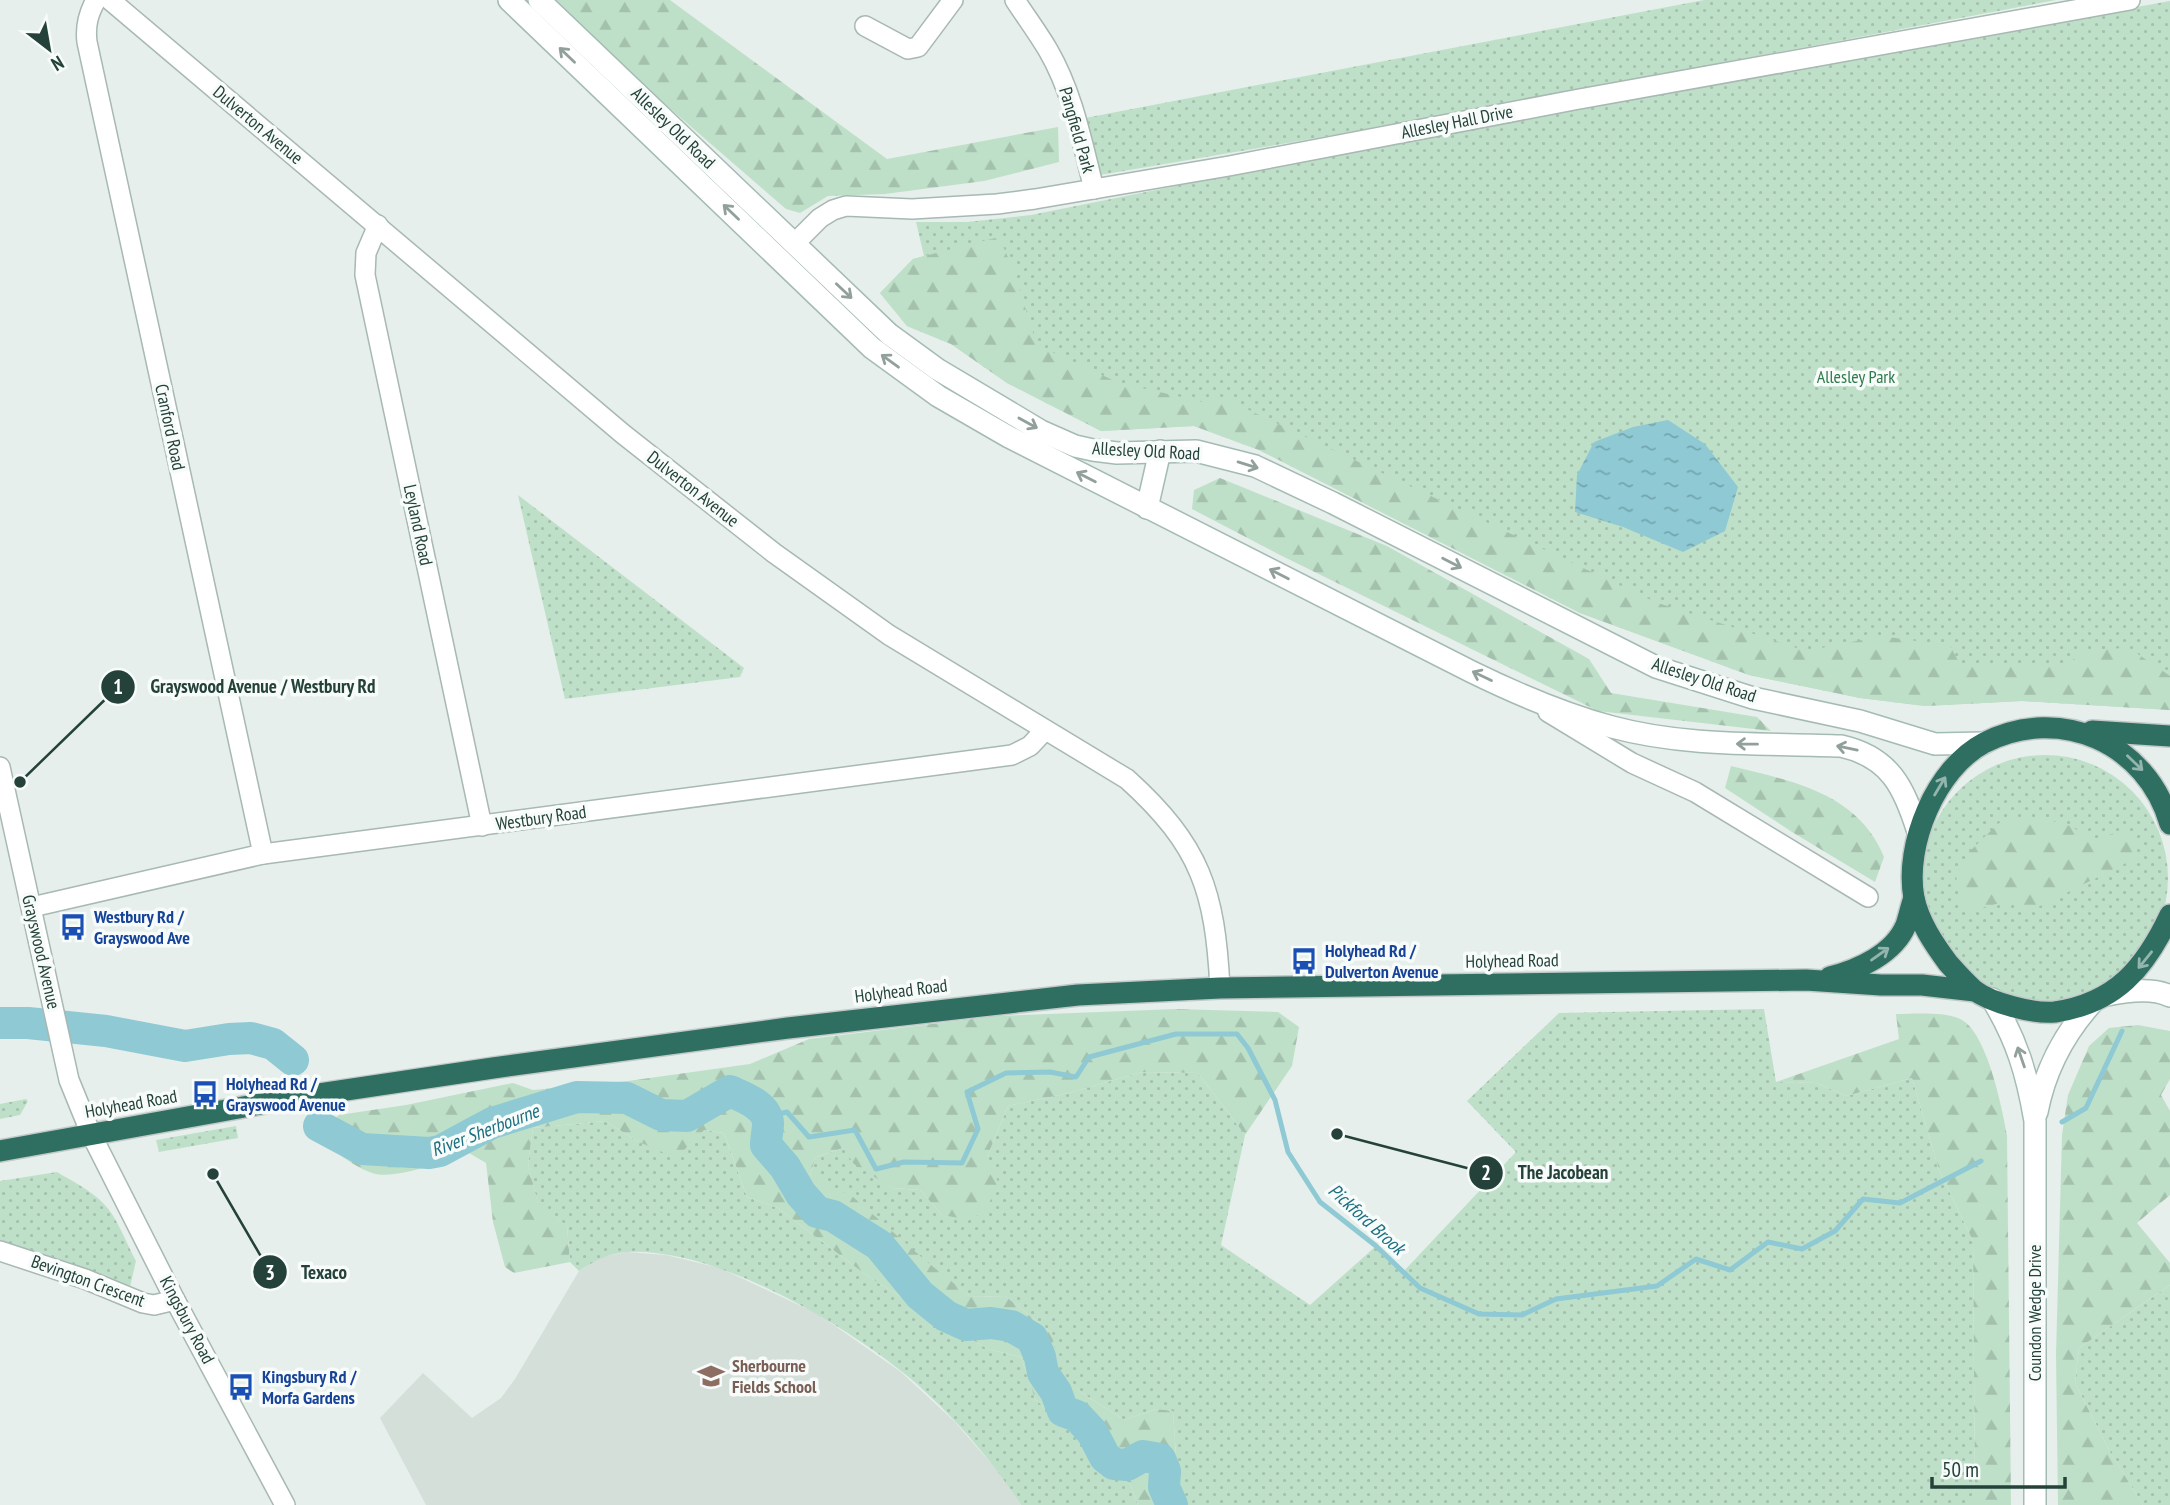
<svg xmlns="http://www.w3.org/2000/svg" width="2170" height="1505" viewBox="0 0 2170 1505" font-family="'PT Sans Narrow',sans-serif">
  <defs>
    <pattern id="green-dots" width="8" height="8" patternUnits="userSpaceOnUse" patternTransform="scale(1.75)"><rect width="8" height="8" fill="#bfe0c8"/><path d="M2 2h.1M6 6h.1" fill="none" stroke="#a4c1ad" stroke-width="1.8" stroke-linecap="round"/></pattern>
    <pattern id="forest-firs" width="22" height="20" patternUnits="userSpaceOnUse" patternTransform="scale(1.75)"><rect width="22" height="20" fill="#bfe0c8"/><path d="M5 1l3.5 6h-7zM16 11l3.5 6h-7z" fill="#a4c1ad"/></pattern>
    <pattern id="water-ripples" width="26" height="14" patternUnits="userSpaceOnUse" patternTransform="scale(1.75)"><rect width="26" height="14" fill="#8ec9d4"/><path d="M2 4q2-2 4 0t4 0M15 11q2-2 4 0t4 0" fill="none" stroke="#74a5ad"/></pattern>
  </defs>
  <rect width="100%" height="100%" fill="#e6efeb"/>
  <path fill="#d4dfda" d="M 627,1252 L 666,1255 L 720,1268 L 818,1314 L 901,1372 L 954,1421 L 1003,1477 L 1021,1505 L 426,1505 L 380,1418 L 423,1373 L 472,1418 L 501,1398 L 515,1379 L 579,1271 L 601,1257 Z"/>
  <g fill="url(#green-dots)">
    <path d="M 1704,0 L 2056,0 L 1358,131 L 1100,175 L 1085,118 Z"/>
    <path d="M 2170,1 L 2170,710 L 2022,701 L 1925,706 L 1860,698 L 1749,675 L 1580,613 L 1259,450 L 1194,426 L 1101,431 L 1007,383 L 951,344 L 907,326 L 880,293 L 913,259 L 924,256 L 916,222 L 967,222 L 1031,215 L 1446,132 Z"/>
    <path d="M 518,495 L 744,668 L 740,677 L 565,699 Z"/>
    <circle cx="2045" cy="878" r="123"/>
    <path d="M 1764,1009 L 1776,1082 L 1817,1083 L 1846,1096 L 1912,1078 L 1939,1170 L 1973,1241 L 1975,1505 L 1185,1505 L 1177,1471 L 1173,1411 L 1157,1409 L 1124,1420 L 1082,1393 L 1058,1372 L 1052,1333 L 1005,1296 L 971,1297 L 810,1175 L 816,1157 L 843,1148 L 892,1188 L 920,1190 L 942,1215 L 987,1157 L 1008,1106 L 1069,1093 L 1142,1072 L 1198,1073 L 1245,1135 L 1221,1245 L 1310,1305 L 1376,1246 L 1403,1272 L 1516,1152 L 1467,1101 L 1559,1013 Z"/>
    <path d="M 26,1099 L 28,1101 L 20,1115 L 0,1119 L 0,1104 Z"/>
    <path d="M 605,1121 L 639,1142 L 704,1130 L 724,1133 L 747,1197 L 778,1208 L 870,1278 L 988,1349 L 1021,1357 L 1035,1399 L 1130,1484 L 1138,1505 L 1021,1505 C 991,1458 944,1405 901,1371 C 835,1319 714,1248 628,1252 C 609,1253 594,1261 579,1271 L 570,1262 L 567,1226 L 538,1205 L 528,1163 L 533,1128 Z"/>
    <path d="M 236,1126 L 238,1138 L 159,1152 L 156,1140 Z"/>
    <path d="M 57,1172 C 72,1181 90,1190 103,1203 C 118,1218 126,1243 136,1261 L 130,1287 L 62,1260 L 0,1240 L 0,1181 Z"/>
    <path d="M 2170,1285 L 2170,1505 L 2143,1505 L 2110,1452 L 2075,1383 L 2079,1348 Z"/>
  </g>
  <g fill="url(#forest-firs)">
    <path d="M 549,0 L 670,0 L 887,159 L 1058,127 L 1059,162 L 984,181 L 885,194 L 828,196 L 800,213 L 786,209 L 606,53 Z"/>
    <path d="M 999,237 L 1013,269 L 1037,345 L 1117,382 L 1202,402 L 1213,393 L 1655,602 L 1806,651 L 1882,636 L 1950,646 L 1961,666 L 2069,666 L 2079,650 L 2129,648 L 2170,676 L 2170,710 L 2022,701 L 1925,706 L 1860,698 L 1749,675 L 1580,613 L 1259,450 L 1194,426 L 1101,431 L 1007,383 L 951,344 L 907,326 L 880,293 L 913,259 Z"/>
    <path d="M 1220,478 L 1387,546 L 1589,659 L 1611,693 L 1757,717 L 1771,731 L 1598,711 L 1280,555 L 1192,509 L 1194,490 Z"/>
    <path d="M 1731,766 C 1792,781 1858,793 1884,857 L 1875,882 L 1792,832 L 1725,788 Z"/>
    <path d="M 2039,817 L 2070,826 L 2095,840 L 2117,832 L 2133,838 L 2138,857 L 2030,911 L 2008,901 L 1973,910 L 1959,901 L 1956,874 L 1970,851 L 1999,823 Z"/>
    <path d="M 1176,1009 L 1278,1012 L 1299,1027 L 1292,1066 L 1245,1135 L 1198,1073 L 1142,1072 L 1069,1093 L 1008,1106 L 987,1157 L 999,1184 L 986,1209 L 971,1220 L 942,1215 L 920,1190 L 892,1188 L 854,1164 L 843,1148 L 816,1157 L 810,1175 L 853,1197 L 926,1261 L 971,1297 L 1005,1296 L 1052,1333 L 1059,1372 L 1082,1393 L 1124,1420 L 1157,1409 L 1173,1411 L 1177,1471 L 1185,1505 L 1138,1505 L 1130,1484 L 1035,1399 L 1021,1357 L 988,1349 L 870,1278 L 778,1208 L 747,1197 L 724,1133 L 704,1130 L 676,1158 L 639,1142 L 605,1121 L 533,1128 L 528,1163 L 538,1204 L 567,1226 L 570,1262 L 514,1273 L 505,1267 L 493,1222 L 486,1163 L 469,1153 C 446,1160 394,1181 372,1173 C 350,1165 334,1150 317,1135 L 339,1115 L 406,1105 L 513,1083 L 533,1090 L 628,1081 L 750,1064 L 809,1039 L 997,1016 Z"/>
    <path d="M 1896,1014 C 1914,1014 1947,1011 1962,1020 C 1987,1034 2002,1107 2007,1135 L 2011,1505 L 1975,1505 L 1973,1241 L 1939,1170 L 1912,1078 L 1846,1096 L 1817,1083 L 1776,1082 L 1899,1039 Z"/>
    <path d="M 2138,1025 L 2170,1031 L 2170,1079 L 2161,1095 L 2170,1111 L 2170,1195 L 2137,1223 L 2170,1263 L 2170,1285 L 2079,1348 L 2075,1383 L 2110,1452 L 2143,1505 L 2058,1505 L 2056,1355 L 2062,1135 L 2068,1095 L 2089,1046 L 2109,1028 Z"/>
  </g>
  <path fill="url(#water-ripples)" d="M 1668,420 L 1705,444 L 1738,487 L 1725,531 L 1683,552 L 1623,527 L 1575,512 L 1577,475 L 1594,442 L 1633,427 Z"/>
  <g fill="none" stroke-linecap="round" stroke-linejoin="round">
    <g stroke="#8ec9d4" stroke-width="5">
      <path d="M 766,1117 L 787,1112 L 809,1137 L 855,1130 L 876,1169 L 904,1162 L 962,1163 L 978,1129 L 967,1092 L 1006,1073 L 1050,1072 L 1076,1077 L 1089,1057 L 1176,1034 L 1237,1034 L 1248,1048 L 1275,1100 L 1288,1152 L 1320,1202 L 1376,1246 L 1420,1288 L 1479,1314 L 1522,1315 L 1556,1299 L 1657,1286 L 1696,1259 L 1730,1270 L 1768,1242 L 1802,1249 L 1835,1231 L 1863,1199 L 1900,1203 L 1981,1161"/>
      <path d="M 2062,1122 L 2086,1108 L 2122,1031"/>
    </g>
    <g stroke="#8ec9d4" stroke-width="32">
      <path d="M 0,1023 L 28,1023 L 106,1031 L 185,1046 L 229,1039 L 251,1038 L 273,1044 L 293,1060"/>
      <path d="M 319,1126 L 362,1149 L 429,1153 L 440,1151 L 492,1123 L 577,1097 L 627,1098 L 661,1115 L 687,1116 L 730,1091 C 743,1097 767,1105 768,1123 C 768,1130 766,1138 766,1145 L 785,1167 L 801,1194 L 817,1212 L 833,1216 L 879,1245 L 920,1295 L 946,1316 L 966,1325 L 991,1323 L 1011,1326 L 1032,1338 L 1040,1357 L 1043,1373 L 1056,1392 L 1063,1411 L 1077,1416 L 1092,1432 L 1105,1457 L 1114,1464 L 1127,1465 L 1143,1456 L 1160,1459 L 1165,1471 L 1164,1487 L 1172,1505"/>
    </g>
    <defs>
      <g id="street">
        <path d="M 96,0 C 88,14 85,26 87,42 L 263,854"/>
        <path d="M 110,0 L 623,434 L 774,553 L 889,635 L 1127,779 C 1201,846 1215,891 1220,988"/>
        <path d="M 1015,0 C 1026,17 1038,33 1048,50 C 1073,93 1082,142 1094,189"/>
        <path d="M 865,26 L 908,49 L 918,47 L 953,0"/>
        <path d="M 378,225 L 366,253 L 365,275 L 482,826"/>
        <path d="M 794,244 L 820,218 L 833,210 L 846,206 L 912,209 L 997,204 L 1035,199 L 1229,166 L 1574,100 L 2130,0"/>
        <path d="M 1548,712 L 1632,763 L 1695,792 L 1868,897"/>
        <path d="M 0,767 L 69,1080 L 91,1134 L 175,1300 L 285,1505"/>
        <path d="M 32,907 L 263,854 L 1012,755 L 1030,746 L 1045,730"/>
        <path d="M 0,1251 L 85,1279 L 143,1303 L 154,1305 L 175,1300"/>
      </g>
      <g id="secondary">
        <path d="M 509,0 L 872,348 L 938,396 L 1009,437 L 1472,672 C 1517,694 1563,714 1612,727 C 1686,747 1764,743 1841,746 C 1890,757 1904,787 1918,832"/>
        <path d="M 539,0 L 889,334 L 937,369 L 1041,431 L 1075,446 L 1093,450 L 1117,453 L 1196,451 L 1255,466 L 1333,503 L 1656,667 L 1753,698 L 1860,721 L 1935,744 L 1984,743"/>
        <path d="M 1147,508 L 1160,451"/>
        <path d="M 2107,995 C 2126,991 2152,987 2170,996"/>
        <path d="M 1992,999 C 2017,1040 2027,1074 2035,1121 L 2035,1505"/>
        <path d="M 2037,1112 C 2045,1070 2064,1034 2092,1003"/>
      </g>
      <g id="highway">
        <path d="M 2092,731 L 2170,736"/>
        <path d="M 2170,824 C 2147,743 2060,704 1984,743 C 1936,768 1904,845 1914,898 C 1919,922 1934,944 1948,963 C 1956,972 1965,982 1974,990 C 1991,1003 2033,1014 2055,1012 C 2116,1003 2145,968 2170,915"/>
        <path d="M 1830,977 C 1858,970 1894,954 1906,925 C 1909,916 1911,906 1914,898"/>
        <path d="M 0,1151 L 299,1097 L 493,1068 L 788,1028 L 1078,995 L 1220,988 L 1806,980 L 1881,985 L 1922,985 L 1975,991"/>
      </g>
    </defs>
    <use href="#street" stroke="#a8b8b2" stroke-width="22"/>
    <use href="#secondary" stroke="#a4bbb3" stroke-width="24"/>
    <use href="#highway" stroke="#c2cac8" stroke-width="24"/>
    <use href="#street" stroke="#fff" stroke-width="19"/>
    <use href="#secondary" stroke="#fff" stroke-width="21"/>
    <use href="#highway" stroke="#2f6f62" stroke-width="21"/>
  </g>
  <defs><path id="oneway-shaft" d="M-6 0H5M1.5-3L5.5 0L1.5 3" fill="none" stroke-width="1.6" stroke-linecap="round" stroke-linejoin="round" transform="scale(1.75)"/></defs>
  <g stroke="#92a09c">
    <use href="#oneway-shaft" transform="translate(567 55) rotate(-136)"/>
    <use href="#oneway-shaft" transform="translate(731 212) rotate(-136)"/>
    <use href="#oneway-shaft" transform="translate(844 291) rotate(43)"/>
    <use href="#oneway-shaft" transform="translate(890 361) rotate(-144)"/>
    <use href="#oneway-shaft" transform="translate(1028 423) rotate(29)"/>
    <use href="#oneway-shaft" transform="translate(1248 465) rotate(17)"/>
    <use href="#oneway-shaft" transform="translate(1086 477) rotate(-153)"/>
    <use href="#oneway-shaft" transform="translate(1452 563) rotate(27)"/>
    <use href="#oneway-shaft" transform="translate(1279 574) rotate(-153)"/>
    <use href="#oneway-shaft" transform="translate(1482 676) rotate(-154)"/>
    <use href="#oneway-shaft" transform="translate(1747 744) rotate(-179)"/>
    <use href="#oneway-shaft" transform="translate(1847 748) rotate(-168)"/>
    <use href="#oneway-shaft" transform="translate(2021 1057) rotate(-109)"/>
  </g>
  <g stroke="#93b5ae">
    <use href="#oneway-shaft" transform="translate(2135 763) rotate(44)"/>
    <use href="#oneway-shaft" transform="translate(1940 786) rotate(-59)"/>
    <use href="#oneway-shaft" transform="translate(1880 954) rotate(-35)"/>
    <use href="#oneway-shaft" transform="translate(2145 960) rotate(129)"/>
  </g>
  <defs>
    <symbol id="bus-bare" viewBox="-9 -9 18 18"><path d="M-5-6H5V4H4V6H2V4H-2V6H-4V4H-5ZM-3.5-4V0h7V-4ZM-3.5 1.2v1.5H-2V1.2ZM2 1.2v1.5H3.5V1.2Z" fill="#1a4fb4" stroke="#f7fbf9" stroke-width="2.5" paint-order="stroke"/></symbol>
    <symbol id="school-bare" viewBox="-9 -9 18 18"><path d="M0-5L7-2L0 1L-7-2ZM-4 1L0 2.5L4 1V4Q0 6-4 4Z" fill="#8d6e63" stroke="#f7fbf9" stroke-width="2.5" paint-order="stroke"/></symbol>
  </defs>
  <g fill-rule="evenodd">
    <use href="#bus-bare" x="54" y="908" width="38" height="38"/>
    <use href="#bus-bare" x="1285" y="942" width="38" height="38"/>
    <use href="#bus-bare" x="186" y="1075" width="38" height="38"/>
    <use href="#school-bare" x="692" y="1357" width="38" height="38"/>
    <use href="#bus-bare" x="222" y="1368" width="38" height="38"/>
  </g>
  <g text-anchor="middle" stroke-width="7" stroke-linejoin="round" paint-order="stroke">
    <g font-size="18" fill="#24423a" stroke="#f7fbf9">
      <text transform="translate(1457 122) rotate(-11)" y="6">Allesley Hall Drive</text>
      <text transform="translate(258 125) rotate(40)" y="6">Dulverton Avenue</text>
      <text transform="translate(673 128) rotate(44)" y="6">Allesley Old Road</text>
      <text transform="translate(1077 130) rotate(74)" y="6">Pangfield Park</text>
      <text transform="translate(170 427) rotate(78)" y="6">Cranford Road</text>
      <text transform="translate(1146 451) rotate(3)" y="6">Allesley Old Road</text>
      <text transform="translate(693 489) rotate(38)" y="6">Dulverton Avenue</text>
      <text transform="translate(418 525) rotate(78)" y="6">Leyland Road</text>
      <text transform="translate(1704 680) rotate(18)" y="6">Allesley Old Road</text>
      <text transform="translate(541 818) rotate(-8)" y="6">Westbury Road</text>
      <text transform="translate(41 952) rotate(77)" y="6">Grayswood Avenue</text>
      <text transform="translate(1512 961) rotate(-1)" y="6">Holyhead Road</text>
      <text transform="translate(901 991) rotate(-7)" y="6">Holyhead Road</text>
      <text transform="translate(131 1104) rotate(-10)" y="6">Holyhead Road</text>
      <text transform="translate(88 1281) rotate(20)" y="6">Bevington Crescent</text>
      <text transform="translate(2035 1313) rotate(-90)" y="6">Coundon Wedge Drive</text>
      <text transform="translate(187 1320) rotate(62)" y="6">Kingsbury Road</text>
    </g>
    <g font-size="18" fill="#2d7a4b" stroke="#f7fbf9">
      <text x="1856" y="383">Allesley Park</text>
    </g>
    <g font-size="18" font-weight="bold" fill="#164399" stroke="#f7fbf9" text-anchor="start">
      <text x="94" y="923">Westbury Rd /<tspan x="94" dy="21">Grayswood Ave</tspan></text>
      <text x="1325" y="957">Holyhead Rd /<tspan x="1325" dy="21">Dulverton Avenue</tspan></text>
      <text x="226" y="1090">Holyhead Rd /<tspan x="226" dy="21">Grayswood Avenue</tspan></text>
      <text x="262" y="1383">Kingsbury Rd /<tspan x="262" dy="21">Morfa Gardens</tspan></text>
    </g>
    <g font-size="18" font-weight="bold" fill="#785e54" stroke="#f7fbf9" text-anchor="start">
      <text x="732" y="1372">Sherbourne<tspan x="732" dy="21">Fields School</tspan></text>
    </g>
    <g font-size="19" font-style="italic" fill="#1c6f80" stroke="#f7fbf9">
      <text transform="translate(485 1130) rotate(-21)" y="7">River Sherbourne</text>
      <text transform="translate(1367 1219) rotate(42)" y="7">Pickford Brook</text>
    </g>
  </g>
  <path fill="none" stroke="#24423a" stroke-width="2.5" d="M20 782L118 687M1337 1134L1486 1173M213 1174L270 1272"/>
  <g fill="#24423a" stroke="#f7fbf9" stroke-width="2.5">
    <circle cx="20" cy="782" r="7"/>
    <circle cx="1337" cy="1134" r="7"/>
    <circle cx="213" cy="1174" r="7"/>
    <circle cx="118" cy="687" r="18"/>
    <circle cx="1486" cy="1173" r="18"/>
    <circle cx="270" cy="1272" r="18"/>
  </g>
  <g font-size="21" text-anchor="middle" font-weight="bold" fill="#fff">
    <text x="118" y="694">1</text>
    <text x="1486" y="1180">2</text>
    <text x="270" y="1280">3</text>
  </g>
  <g font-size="19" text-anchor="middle" font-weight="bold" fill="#24423a" stroke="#f7fbf9" stroke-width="7" stroke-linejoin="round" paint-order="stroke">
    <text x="263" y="693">Grayswood Avenue / Westbury Rd</text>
    <text x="1563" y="1179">The Jacobean</text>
    <text x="324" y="1279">Texaco</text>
  </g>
  <g transform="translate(49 49) rotate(149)" stroke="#f7fbf9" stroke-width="5" paint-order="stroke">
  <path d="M0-5L12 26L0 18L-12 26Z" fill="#24423a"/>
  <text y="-10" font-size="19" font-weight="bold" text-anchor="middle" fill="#24423a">N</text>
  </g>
  <path d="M1932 1477v10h133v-10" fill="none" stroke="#24423a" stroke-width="3.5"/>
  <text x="1942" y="1477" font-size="21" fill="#24423a" stroke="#f7fbf9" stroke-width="5" paint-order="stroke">50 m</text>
</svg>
